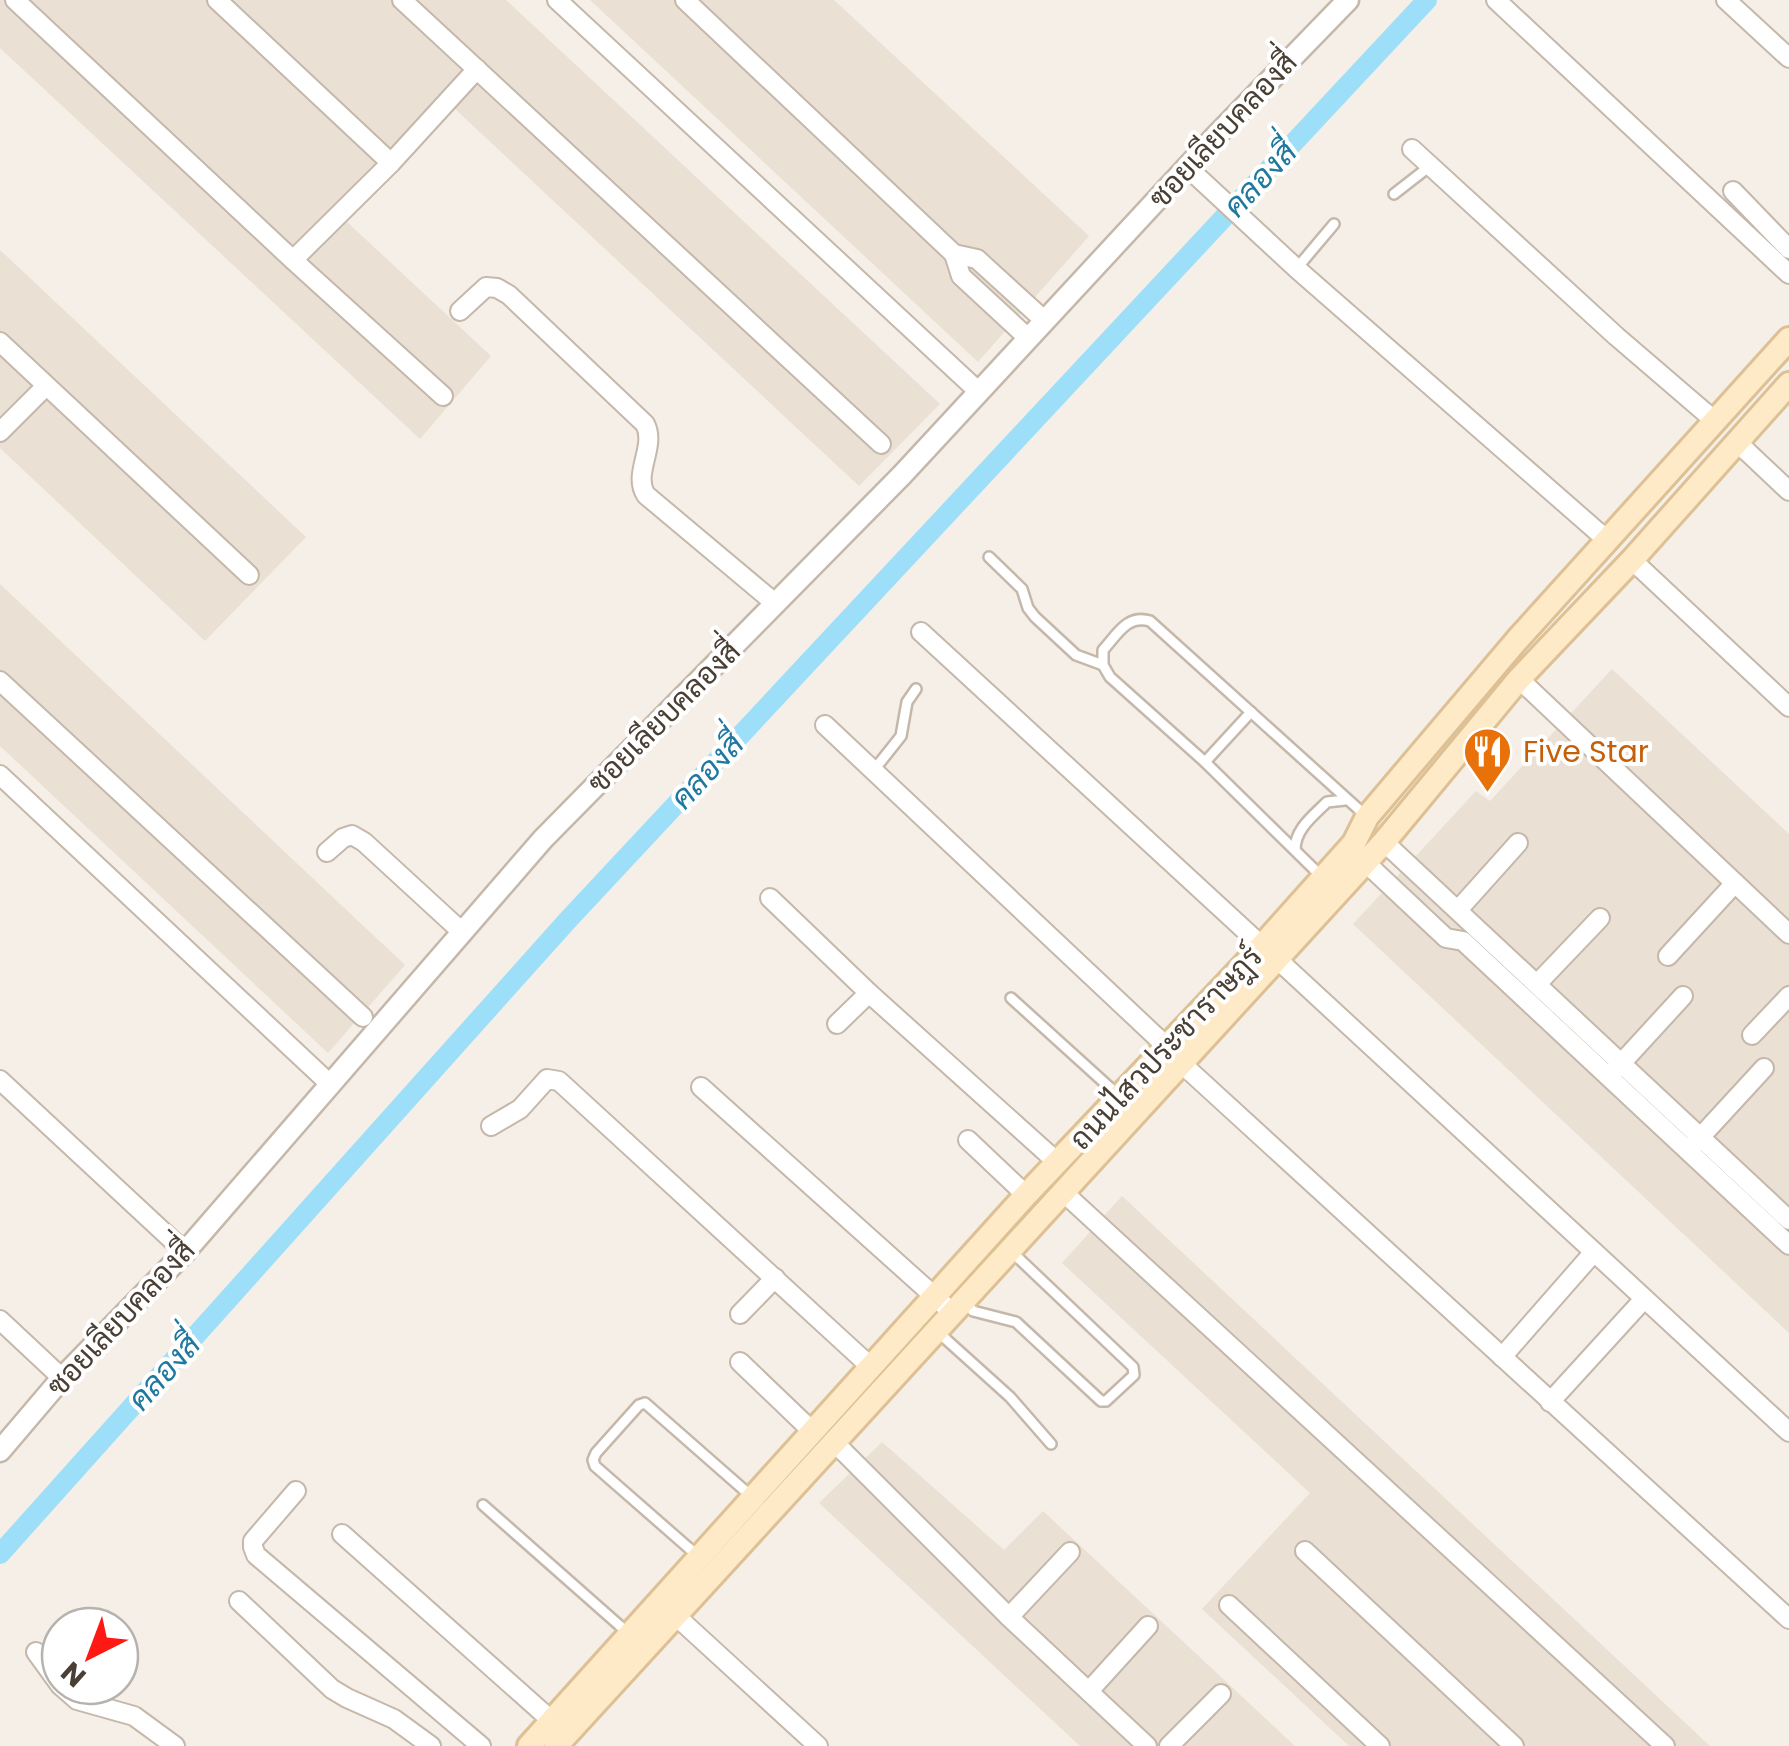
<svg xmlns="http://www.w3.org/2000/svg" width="1789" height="1746" viewBox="0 0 1789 1746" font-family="Poppins,Sarabun,sans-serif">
  <rect width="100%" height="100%" fill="#f5efe7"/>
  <g fill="#eae0d4">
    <path d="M 0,0 L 506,0 L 940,404 L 859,486 L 455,109 L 346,221 L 491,356 L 420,439 L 0,48 Z"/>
    <path d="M 590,0 L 834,0 L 1089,236 L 978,362 Z"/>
    <path d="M 0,250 L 306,537 L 205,641 L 0,448 Z"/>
    <path d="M 0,584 L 405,965 L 328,1053 L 0,746 Z"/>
    <path d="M 1612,669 L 1789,834 L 1789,1333 L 1353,924 L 1476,791 L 1490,801 Z"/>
    <path d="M 1122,1196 L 1710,1746 L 1349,1746 L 1202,1609 L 1310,1493 L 1062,1263 Z"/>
    <path d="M 882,1442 L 1004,1550 L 1043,1511 L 1295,1746 L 1080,1746 L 819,1503 Z"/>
  </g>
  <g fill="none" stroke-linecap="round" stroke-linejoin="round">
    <path stroke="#9ddff8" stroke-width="20" d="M 0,1554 L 567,921 L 1427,0"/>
    <defs>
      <g id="service">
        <path d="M 1394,194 L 1430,166"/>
        <path d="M 1297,268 L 1334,224"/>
        <path d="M 989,557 L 1022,589 L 1028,608 L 1035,617 L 1076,655 L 1103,665"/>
        <path d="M 1205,762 L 1251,712"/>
        <path d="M 874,770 L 901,736 L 907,702 L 916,689"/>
        <path d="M 1295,850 C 1295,829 1313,816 1327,802 L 1345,800"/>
        <path d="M 1321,876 L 1205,762 L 1110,677 L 1103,665 L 1103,650 C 1117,635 1127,614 1150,621 L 1365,815"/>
        <path d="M 1011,998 L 1118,1095"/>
        <path d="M 966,1303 L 973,1311 L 1016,1322 L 1101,1401 L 1106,1401 L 1134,1375 L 1133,1367 L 1012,1252"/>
        <path d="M 939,1333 L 1010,1397 L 1051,1444"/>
        <path d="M 483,1505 L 628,1633"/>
        <path d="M 699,1557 L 595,1466 L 593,1460 L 596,1453 L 639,1405 L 645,1403 L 751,1496"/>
      </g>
      <g id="minor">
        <path d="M 15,0 L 293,260 L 443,396"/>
        <path d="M 217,0 L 391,163"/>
        <path d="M 402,0 L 881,444"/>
        <path d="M 557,0 L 979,392"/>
        <path d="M 685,0 L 954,254"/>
        <path d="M 1496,0 L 1789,274"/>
        <path d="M 1726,0 L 1789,58"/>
        <path d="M 1412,149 L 1616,336 L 1715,421"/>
        <path d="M 1187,167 L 1297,269 L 1607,540"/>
        <path d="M 1733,191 L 1789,249"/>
        <path d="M 293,260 L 391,163 L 477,69"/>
        <path d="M 460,311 L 486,287 L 497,288 L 509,295 L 645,424 C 657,446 632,474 646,495 L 776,604"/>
        <path d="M 1028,338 L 961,276 L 954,254 L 977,259 L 1045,321"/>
        <path d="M 0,342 L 249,575"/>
        <path d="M 0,432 L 46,386"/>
        <path d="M 1738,443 L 1789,491"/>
        <path d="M 1632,560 L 1789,707"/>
        <path d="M 921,632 L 1262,946"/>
        <path d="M 1519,679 L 1789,934"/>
        <path d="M 0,681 L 363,1017"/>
        <path d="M 825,725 L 1166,1046"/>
        <path d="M 0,775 L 331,1085"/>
        <path d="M 1384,842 L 1789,1220"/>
        <path d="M 327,852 L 343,838 L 352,835 L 364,842 L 462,932"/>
        <path d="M 1365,862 L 1446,938 L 1463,941 L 1789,1245"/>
        <path d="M 770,898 L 869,993 L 1057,1162"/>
        <path d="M 1458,910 L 1518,843"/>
        <path d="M 1668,956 L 1735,883"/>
        <path d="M 1277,959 L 1789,1432"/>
        <path d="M 1537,984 L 1600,918"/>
        <path d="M 837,1024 L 869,993"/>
        <path d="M 1752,1035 L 1789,996"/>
        <path d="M 1181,1063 L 1789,1619"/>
        <path d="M 1616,1069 L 1683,996"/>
        <path d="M 0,1080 L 185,1252"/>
        <path d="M 701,1087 L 953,1313"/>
        <path d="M 491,1126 L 520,1109 L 547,1079 L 559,1081 L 871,1367"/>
        <path d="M 968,1140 L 1026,1195"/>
        <path d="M 1695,1143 L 1764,1068"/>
        <path d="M 1063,1192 L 1665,1746"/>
        <path d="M 740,1314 L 775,1278"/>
        <path d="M 0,1320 L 62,1378"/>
        <path d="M 1502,1357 L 1594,1252"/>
        <path d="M 740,1362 L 813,1432"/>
        <path d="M 1550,1402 L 1644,1299"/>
        <path d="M 834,1442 L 1009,1617 L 1147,1746"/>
        <path d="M 296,1491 L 253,1541 L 253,1547 L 256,1555 L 481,1746"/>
        <path d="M 342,1534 L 552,1721"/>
        <path d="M 1305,1551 L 1514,1746"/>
        <path d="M 239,1601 L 332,1689 L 347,1698 L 394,1719 L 431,1746"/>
        <path d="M 1229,1605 L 1380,1746"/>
        <path d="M 676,1616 L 818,1746"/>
        <path d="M 1009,1617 L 1070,1552"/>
        <path d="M 36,1652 L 60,1685"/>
        <path d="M 61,1686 L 77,1700 L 134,1716 L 175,1746"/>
        <path d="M 1089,1691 L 1148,1626"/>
        <path d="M 1169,1746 L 1221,1694"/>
      </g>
      <path id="tertiary" d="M 0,1451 L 62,1378 L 185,1252 L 543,839 L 902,475 L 1215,137 L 1348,0"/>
      <g id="secondary">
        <path d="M 529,1746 L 1026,1195 L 1262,946 L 1354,843 L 1367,817 L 1517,640 L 1789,339"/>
        <path d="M 556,1746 L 1384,842 L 1519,679 L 1632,560 L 1789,384"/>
      </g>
    </defs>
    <use href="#service" stroke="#c5b8ab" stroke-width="14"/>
    <use href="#minor" stroke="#c5b8ab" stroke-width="22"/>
    <use href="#tertiary" stroke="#c5b8ab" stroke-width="25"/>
    <use href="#secondary" stroke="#ddc094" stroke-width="28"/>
    <use href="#service" stroke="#fff" stroke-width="9"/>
    <use href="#minor" stroke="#fff" stroke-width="18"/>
    <use href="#tertiary" stroke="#fff" stroke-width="20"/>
    <use href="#secondary" stroke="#ffeac7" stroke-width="22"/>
  </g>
  <defs>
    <symbol id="restaurant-pin" viewBox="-11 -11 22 30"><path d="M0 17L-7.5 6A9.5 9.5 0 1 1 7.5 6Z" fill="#e8710a" stroke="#fff"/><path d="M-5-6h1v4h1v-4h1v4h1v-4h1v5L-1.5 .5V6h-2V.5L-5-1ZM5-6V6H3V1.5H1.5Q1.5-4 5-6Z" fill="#fff"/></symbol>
  </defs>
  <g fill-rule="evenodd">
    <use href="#restaurant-pin" x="1460" y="724" width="55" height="75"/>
  </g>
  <g text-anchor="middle" stroke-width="8" stroke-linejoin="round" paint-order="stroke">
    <g font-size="30" fill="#493f35" stroke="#fff">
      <text transform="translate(1223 130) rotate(-47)" y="10">ซอยเลียบคลองสี่</text>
      <text transform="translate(664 717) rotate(-45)" y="10">ซอยเลียบคลองสี่</text>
      <text transform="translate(1166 1048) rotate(-47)" y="10">ถนนไสวประชาราษฎร์</text>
      <text transform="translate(121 1318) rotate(-47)" y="10">ซอยเลียบคลองสี่</text>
    </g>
    <g font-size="30" fill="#c56008" stroke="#fff" text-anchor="start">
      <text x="1523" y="762">Five Star</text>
    </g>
    <g font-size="32" font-style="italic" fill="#1f799e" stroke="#fff">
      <text transform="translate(1260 179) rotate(-47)" y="11">คลองสี่</text>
      <text transform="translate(707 771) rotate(-47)" y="11">คลองสี่</text>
      <text transform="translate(164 1372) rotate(-48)" y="11">คลองสี่</text>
    </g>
  </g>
  <g transform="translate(90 1656) rotate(222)"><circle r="48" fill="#ffffff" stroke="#b6b2ae" stroke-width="2.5"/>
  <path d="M0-8L18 38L0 25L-18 38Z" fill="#ff1814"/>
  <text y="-15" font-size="28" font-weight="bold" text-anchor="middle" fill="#493f35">N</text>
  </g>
</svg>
